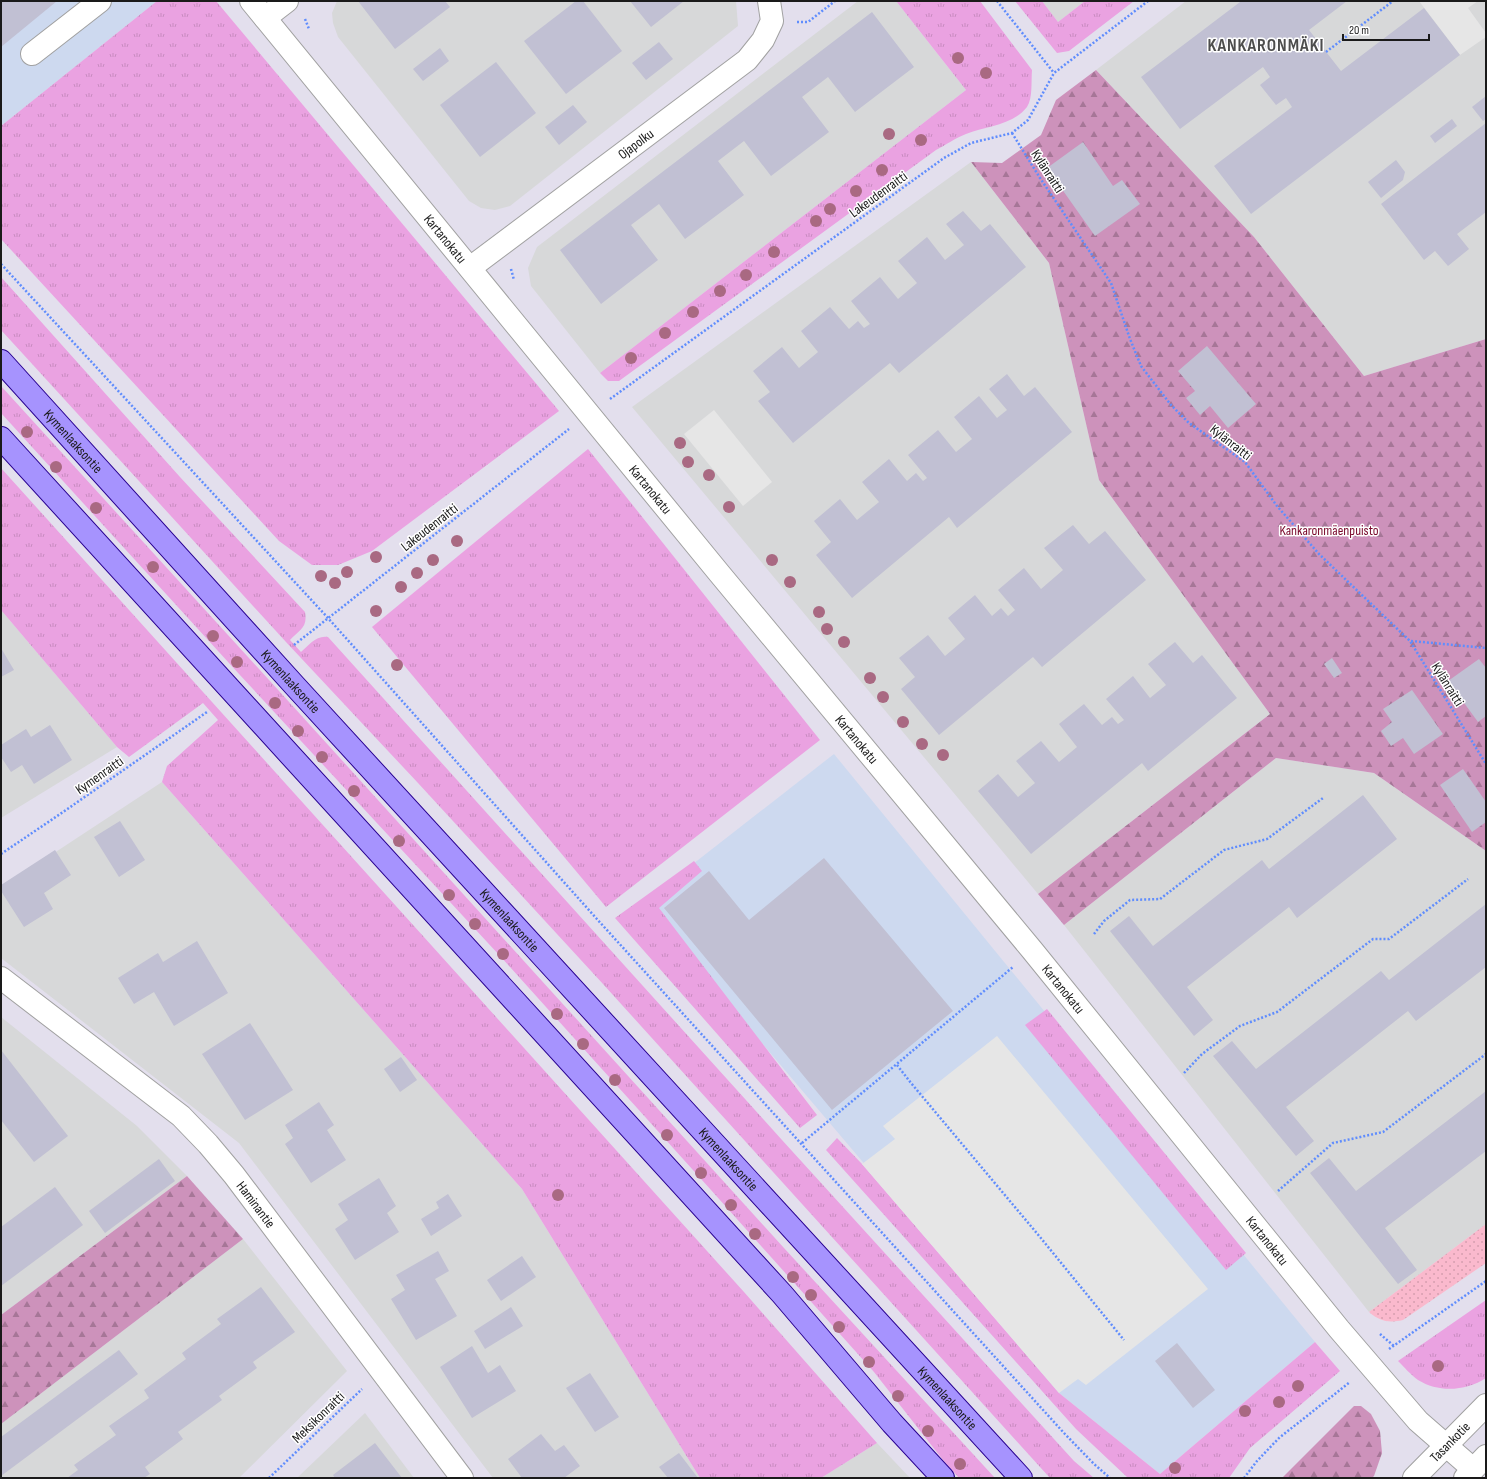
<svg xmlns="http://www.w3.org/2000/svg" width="1487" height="1479" viewBox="0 0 1487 1479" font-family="'Sofia Sans Condensed',sans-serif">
  <defs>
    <pattern id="grass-tufts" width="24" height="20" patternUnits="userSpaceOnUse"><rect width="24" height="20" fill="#eaa2e1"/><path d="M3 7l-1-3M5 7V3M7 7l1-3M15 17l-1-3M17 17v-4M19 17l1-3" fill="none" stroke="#c88bc0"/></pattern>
    <pattern id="forest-firs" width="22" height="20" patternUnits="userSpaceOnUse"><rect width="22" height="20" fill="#cd92bb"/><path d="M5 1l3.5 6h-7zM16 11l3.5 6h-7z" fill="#a67697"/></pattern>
    <pattern id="park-dots" width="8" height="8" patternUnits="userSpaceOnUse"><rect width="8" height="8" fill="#fab9cd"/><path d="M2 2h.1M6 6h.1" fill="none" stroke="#d69eaf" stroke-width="1.8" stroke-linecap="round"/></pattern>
  </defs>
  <rect width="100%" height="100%" fill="#e3dfed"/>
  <g fill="#d7d8d9">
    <path d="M 337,1 L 736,1 L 738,26 L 510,206 L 495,210 L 481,208 L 469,201 L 338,37 L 333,23 L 332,13 Z"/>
    <path d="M 858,1 L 896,1 L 966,90 L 600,373 L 531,286 L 528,268 L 537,247 Z"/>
    <path d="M 1042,1 L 1085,1 L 1058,22 Z"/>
    <path d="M 1186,1 L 1486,1 L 1486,339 L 1364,376 L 1254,237 L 1096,70 Z"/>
    <path d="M 971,162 L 1049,263 L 1099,480 L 1270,714 L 1038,894 L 632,407 Z"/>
    <path d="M 1,610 L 117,747 L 1,818 Z"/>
    <path d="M 1276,758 L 1374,773 L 1486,851 L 1486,1224 L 1369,1312 L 1064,925 Z"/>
    <path d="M 162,782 L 522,1189 L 700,1478 L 493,1478 L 239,1143 L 1,958 L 1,888 Z"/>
    <path d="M 1,1017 L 137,1126 L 187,1176 L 1,1315 Z"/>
    <path d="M 243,1239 L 347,1371 L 239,1478 L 1,1478 L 1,1424 Z"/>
    <path d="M 365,1413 L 414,1478 L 297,1478 Z"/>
    <path d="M 877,1443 L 910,1478 L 821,1478 Z"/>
  </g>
  <g fill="#cdd9ef">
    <path d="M 1,1 L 157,1 L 1,126 Z"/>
    <path d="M 834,754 L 1315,1342 L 1160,1474 L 1059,1393 L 643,903 Z"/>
  </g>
  <g fill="url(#grass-tufts)">
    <path d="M 157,1 L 216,1 L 559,411 L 372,551 L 338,565 L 312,565 L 279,541 L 1,239 L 1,126 Z"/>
    <path d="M 896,1 L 980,1 L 1032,70 C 1031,81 1033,98 1027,107 C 1013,125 986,126 966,134 C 955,138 946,145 936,150 L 619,381 L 608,381 L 600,373 L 966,90 Z"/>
    <path d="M 1015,1 L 1042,1 L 1058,22 L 1085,1 L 1134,1 L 1069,51 L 1057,53 Z"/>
    <path d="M 1,277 L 180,477 L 305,612 C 308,628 299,630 290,640 L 301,652 C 309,645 316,635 328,637 L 782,1140 L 1074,1461 L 1094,1478 L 1050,1478 L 603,984 L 418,783 L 286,642 L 23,354 L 1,330 Z"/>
    <path d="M 1,386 L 300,714 L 784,1248 L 995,1478 L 959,1478 L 943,1460 L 874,1372 L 711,1190 L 500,956 L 239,674 L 1,413 Z"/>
    <path d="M 588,449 L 820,740 L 606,907 L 372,627 Z"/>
    <path d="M 1,468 L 744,1292 L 877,1443 L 821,1478 L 700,1478 L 522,1189 L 162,782 L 167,766 L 218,720 L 203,703 L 129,757 L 117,747 L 1,610 Z"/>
    <path d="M 694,861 L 702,871 L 659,908 L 817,1115 L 800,1128 L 615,918 Z"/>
    <path d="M 1047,1009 L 1246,1253 L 1226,1270 L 1025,1025 Z"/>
    <path d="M 837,1138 L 862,1164 L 1059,1393 L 1160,1474 L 1315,1342 L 1340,1371 L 1250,1448 L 1229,1478 L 1128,1478 L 1076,1429 L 826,1150 Z"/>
    <path d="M 1486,1300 L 1486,1378 C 1466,1391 1439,1393 1418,1380 C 1411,1375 1404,1367 1398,1361 Z"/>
  </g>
  <g fill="url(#forest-firs)">
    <path d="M 1096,70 L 1254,237 L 1364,376 L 1486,339 L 1486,851 L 1374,773 L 1276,758 L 1064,925 L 1038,894 L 1270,714 L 1099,480 L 1049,263 L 971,162 L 1002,163 L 1041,135 L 1056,100 Z"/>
    <path d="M 187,1176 L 243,1239 L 1,1424 L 1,1315 Z"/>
    <path d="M 1354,1406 L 1361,1406 L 1371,1414 L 1380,1431 L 1382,1453 L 1374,1476 L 1372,1478 L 1282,1478 Z"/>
  </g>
  <path fill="url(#park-dots)" d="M 1486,1224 L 1486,1263 L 1403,1320 C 1389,1323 1381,1322 1369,1312 Z"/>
  <g fill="#e6e6e6">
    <path d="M 1419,1 L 1478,1 L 1468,8 L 1486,33 L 1486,37 L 1460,55 Z"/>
    <path d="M 714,410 L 772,482 L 743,506 L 684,434 Z"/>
    <path d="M 997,1036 L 1208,1289 L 1086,1385 L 1078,1379 L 1059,1393 L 862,1164 L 895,1139 L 883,1126 Z"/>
  </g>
  <g fill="#c1c0d3">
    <path d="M 1,1 L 57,1 L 1,47 Z"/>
    <path d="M 358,1 L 445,1 L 450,7 L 395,49 Z"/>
    <path d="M 576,1 L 583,1 L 622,51 L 566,94 L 524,41 Z"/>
    <path d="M 630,1 L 684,1 L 651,27 Z"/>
    <path d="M 1239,1 L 1347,1 L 1309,30 L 1341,71 L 1424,8 L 1460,55 L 1251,214 L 1214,166 L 1292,107 L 1286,98 L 1276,105 L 1260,85 L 1270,77 L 1263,67 L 1180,129 L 1141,77 L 1240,2 Z"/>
    <path d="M 872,12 L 914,67 L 855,112 L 828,77 L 802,97 L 829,132 L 771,176 L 744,141 L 718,161 L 744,195 L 685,239 L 659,204 L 631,225 L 658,260 L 601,304 L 560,250 Z"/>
    <path d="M 659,42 L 673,59 L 646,80 L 632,63 Z"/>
    <path d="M 440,48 L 449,61 L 423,81 L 413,69 Z"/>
    <path d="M 496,62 L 536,113 L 480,157 L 440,105 Z"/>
    <path d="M 1486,96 L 1486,119 L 1483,121 L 1472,107 Z"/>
    <path d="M 573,105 L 587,122 L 559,145 L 545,127 Z"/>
    <path d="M 1452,119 L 1457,126 L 1435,143 L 1430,136 Z"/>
    <path d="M 1486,123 L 1486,212 L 1457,234 L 1469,249 L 1448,266 L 1435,251 L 1424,260 L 1381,204 Z"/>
    <path d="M 1083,142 L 1113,186 L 1122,180 L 1140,204 L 1095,236 L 1047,168 Z"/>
    <path d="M 1396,160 L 1405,172 L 1403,180 L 1381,198 L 1368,182 Z"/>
    <path d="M 963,211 L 981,231 L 990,224 L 1026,267 L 899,373 L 890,363 L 793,443 L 758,401 L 770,392 L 753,371 L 782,347 L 799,368 L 818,352 L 801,331 L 830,307 L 849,329 L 858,321 L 864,328 L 870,324 L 851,301 L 880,277 L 898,299 L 917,283 L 898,261 L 927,237 L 945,260 L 964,245 L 946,224 Z"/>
    <path d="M 1207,346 L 1256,404 L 1228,428 L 1210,406 L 1200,415 L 1186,398 L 1195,391 L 1178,371 Z"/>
    <path d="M 1007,374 L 1024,396 L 1035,387 L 1072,432 L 957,528 L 949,517 L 852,598 L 816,555 L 831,542 L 814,521 L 840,499 L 857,520 L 879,502 L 862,482 L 889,459 L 907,481 L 916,473 L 923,481 L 927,478 L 908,455 L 938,430 L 956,452 L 972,439 L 954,417 L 979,396 L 997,418 L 1007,410 L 989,389 Z"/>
    <path d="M 1073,525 L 1089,544 L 1105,531 L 1146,580 L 1042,667 L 1033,657 L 939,735 L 901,689 L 915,677 L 899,658 L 928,635 L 945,656 L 965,639 L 948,618 L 975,595 L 992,616 L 1001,608 L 1008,616 L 1015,610 L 998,590 L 1024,568 L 1041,589 L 1063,570 L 1044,548 Z"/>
    <path d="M 1175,642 L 1193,663 L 1202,655 L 1237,698 L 1148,771 L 1142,763 L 1031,854 L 978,791 L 998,774 L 1018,797 L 1035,783 L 1016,761 L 1041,741 L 1059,762 L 1077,747 L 1059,724 L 1084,704 L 1102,725 L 1112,717 L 1118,724 L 1124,720 L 1106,699 L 1133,676 L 1150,698 L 1166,685 L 1148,664 Z"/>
    <path d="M 1,648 L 14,670 L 1,677 Z"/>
    <path d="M 1332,658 L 1342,673 L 1334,678 L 1324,664 Z"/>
    <path d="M 1479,659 L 1486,668 L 1486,716 L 1478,722 L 1448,681 Z"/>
    <path d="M 1412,690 L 1443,734 L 1414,754 L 1403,738 L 1391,746 L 1381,731 L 1392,722 L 1383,709 Z"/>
    <path d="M 50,725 L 72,760 L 34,784 L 22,765 L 11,772 L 1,757 L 1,745 L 26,729 L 31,737 Z"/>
    <path d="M 1463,769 L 1486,802 L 1486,822 L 1472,832 L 1440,785 Z"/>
    <path d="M 1363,795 L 1397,839 L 1297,918 L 1289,907 L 1187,987 L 1213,1020 L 1194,1036 L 1110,931 L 1129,916 L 1153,946 L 1262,860 L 1269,869 Z"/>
    <path d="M 120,821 L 145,860 L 119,877 L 94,837 Z"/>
    <path d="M 55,850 L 71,875 L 44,893 L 53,909 L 24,927 L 1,891 L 1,885 Z"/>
    <path d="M 824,858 L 953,1011 L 832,1110 L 664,908 L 709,871 L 749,920 Z"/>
    <path d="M 1486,904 L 1486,967 L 1416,1021 L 1408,1011 L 1286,1107 L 1314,1141 L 1296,1156 L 1213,1056 L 1232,1041 L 1256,1069 L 1381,971 L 1389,980 Z"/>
    <path d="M 197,941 L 228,993 L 174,1026 L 154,992 L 134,1004 L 118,978 L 158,953 L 163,962 Z"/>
    <path d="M 250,1023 L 293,1090 L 245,1120 L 202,1054 Z"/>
    <path d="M 1,1050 L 68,1136 L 34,1162 L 1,1120 Z"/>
    <path d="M 401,1057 L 417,1080 L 400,1092 L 384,1069 Z"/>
    <path d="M 1486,1091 L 1486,1151 L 1385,1228 L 1417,1270 L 1398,1284 L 1310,1173 L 1329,1158 L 1356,1191 Z"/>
    <path d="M 319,1102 L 334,1125 L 327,1130 L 346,1160 L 311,1183 L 285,1144 L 293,1138 L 285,1125 Z"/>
    <path d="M 159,1159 L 175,1181 L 105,1233 L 89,1211 Z"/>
    <path d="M 379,1178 L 396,1206 L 387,1213 L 399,1232 L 355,1260 L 335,1229 L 348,1220 L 338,1204 Z"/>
    <path d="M 55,1187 L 83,1225 L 1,1286 L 1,1227 Z"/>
    <path d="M 448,1194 L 462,1216 L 431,1236 L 421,1219 L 439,1208 L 436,1202 Z"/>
    <path d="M 438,1251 L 449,1271 L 435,1279 L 457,1316 L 416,1340 L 391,1299 L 405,1290 L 396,1275 Z"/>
    <path d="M 522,1256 L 536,1277 L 501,1301 L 487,1280 Z"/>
    <path d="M 261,1287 L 295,1332 L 253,1362 L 257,1368 L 219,1396 L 222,1400 L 178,1432 L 183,1439 L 145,1467 L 150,1474 L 144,1478 L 67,1478 L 78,1470 L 74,1465 L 116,1435 L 109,1426 L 149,1398 L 144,1390 L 186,1359 L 182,1353 L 221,1324 L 217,1319 Z"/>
    <path d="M 511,1307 L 523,1326 L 485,1349 L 474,1331 Z"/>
    <path d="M 1177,1343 L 1215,1390 L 1193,1408 L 1155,1361 Z"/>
    <path d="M 472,1346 L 488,1373 L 500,1365 L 516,1391 L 472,1418 L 440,1367 Z"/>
    <path d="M 119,1350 L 138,1374 L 1,1476 L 1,1437 Z"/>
    <path d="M 590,1373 L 619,1417 L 595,1432 L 566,1388 Z"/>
    <path d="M 541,1434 L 555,1451 L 564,1445 L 580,1466 L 564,1478 L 522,1478 L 508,1459 Z"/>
    <path d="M 375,1443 L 402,1478 L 335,1478 L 333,1475 Z"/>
    <path d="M 679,1453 L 698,1478 L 668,1478 L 659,1467 Z"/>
  </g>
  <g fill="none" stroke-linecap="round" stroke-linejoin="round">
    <defs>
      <g id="minor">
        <path id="s1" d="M 251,1 L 719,573 L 1032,950 L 1339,1329 L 1418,1421 L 1473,1469"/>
        <path d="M 265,18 L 287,1"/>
        <path d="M 32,54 L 100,1"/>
        <path id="s2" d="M 470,268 L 747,60 L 763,40 L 772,21 L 769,1"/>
        <path id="s3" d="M 1,978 L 181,1116 L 208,1144 L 234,1175 L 462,1478"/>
        <path id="s4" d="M 1414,1478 L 1486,1405"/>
        <path d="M 1465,1478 L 1486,1456"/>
      </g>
      <g id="major">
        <path id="s5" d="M 1,361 L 295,686 L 1021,1478"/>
        <path d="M 1,438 L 782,1294 L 892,1423 L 943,1478"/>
      </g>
    </defs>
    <use href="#minor" stroke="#a1a1a1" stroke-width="24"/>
    <use href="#major" stroke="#280091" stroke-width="24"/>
    <g stroke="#608dfd" stroke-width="2.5" stroke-dasharray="2 2" stroke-linecap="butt">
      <path d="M 997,1 L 1054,73"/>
      <path d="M 305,19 L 309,29"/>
      <path d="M 797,22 L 808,22 L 835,1"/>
      <path d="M 1326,52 L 1393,1"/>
      <path d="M 1012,133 L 1040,178 L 1111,283 L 1130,339 L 1141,366 L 1171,405 L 1189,423 L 1245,462 L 1277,506 L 1319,554 L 1410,641 L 1486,764"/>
      <path d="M 1,264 L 328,618 L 596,918 L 1064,1433 L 1094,1464 L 1110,1478"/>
      <path d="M 511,269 L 514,280"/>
      <path d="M 610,399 L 944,158 L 971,143 L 1012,133 L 1028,120 L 1054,73 L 1148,1"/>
      <path d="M 1411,641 L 1486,648"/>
      <path d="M 294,645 L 569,429"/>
      <path d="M 1,854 L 66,810 L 207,712"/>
      <path d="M 1094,934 L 1104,921 L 1130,900 L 1160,899 L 1224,850 L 1267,839 L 1323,798"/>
      <path d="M 897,1065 L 911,1083 L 1040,1237 L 1124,1340"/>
      <path d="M 1184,1073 L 1202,1054 L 1240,1026 L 1277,1012 L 1373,939 L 1389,939 L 1468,879"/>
      <path d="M 802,1143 L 1013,967"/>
      <path d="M 1278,1191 L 1333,1143 L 1383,1132 L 1486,1054"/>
      <path d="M 1380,1334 L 1394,1346"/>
      <path d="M 1389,1349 L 1486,1281"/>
      <path d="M 269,1478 L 362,1389"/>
      <path d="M 1244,1478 L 1257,1461 L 1279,1438 L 1350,1382"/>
    </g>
    <use href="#minor" stroke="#fff" stroke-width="22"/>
    <use href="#major" stroke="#a693fe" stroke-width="22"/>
  </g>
  <g fill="#a96982">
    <circle cx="958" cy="58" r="6"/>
    <circle cx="986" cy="73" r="6"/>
    <circle cx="889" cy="134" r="6"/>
    <circle cx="921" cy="140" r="6"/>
    <circle cx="882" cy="170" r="6"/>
    <circle cx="856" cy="191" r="6"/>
    <circle cx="830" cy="209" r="6"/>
    <circle cx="816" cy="221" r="6"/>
    <circle cx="774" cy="252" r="6"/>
    <circle cx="746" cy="275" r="6"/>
    <circle cx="720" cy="291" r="6"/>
    <circle cx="693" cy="312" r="6"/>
    <circle cx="665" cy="333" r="6"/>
    <circle cx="631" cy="358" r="6"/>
    <circle cx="27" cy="432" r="6"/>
    <circle cx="680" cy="443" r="6"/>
    <circle cx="688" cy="462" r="6"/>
    <circle cx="56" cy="467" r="6"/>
    <circle cx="709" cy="475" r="6"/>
    <circle cx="729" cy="507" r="6"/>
    <circle cx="96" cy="508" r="6"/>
    <circle cx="457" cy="541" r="6"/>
    <circle cx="376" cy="557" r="6"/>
    <circle cx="433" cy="560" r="6"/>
    <circle cx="772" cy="560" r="6"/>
    <circle cx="153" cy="567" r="6"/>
    <circle cx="347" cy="572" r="6"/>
    <circle cx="417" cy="573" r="6"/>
    <circle cx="321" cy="576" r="6"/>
    <circle cx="790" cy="582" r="6"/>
    <circle cx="335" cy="583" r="6"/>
    <circle cx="401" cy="587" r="6"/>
    <circle cx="376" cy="611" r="6"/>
    <circle cx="819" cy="612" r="6"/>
    <circle cx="827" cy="629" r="6"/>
    <circle cx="213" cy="636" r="6"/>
    <circle cx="844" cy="642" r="6"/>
    <circle cx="237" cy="662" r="6"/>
    <circle cx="397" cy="665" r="6"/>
    <circle cx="870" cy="678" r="6"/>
    <circle cx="883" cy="697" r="6"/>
    <circle cx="275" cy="703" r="6"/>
    <circle cx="903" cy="722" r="6"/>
    <circle cx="298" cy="731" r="6"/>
    <circle cx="922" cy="744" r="6"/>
    <circle cx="943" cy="755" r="6"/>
    <circle cx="322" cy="757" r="6"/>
    <circle cx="354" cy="791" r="6"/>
    <circle cx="399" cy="841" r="6"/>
    <circle cx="449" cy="895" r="6"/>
    <circle cx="475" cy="924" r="6"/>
    <circle cx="503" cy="954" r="6"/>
    <circle cx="557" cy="1014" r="6"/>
    <circle cx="583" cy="1044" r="6"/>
    <circle cx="615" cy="1080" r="6"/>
    <circle cx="667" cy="1135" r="6"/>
    <circle cx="701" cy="1173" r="6"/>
    <circle cx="558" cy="1195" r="6"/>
    <circle cx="731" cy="1205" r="6"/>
    <circle cx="755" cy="1234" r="6"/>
    <circle cx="793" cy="1277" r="6"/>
    <circle cx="811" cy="1295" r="6"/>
    <circle cx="839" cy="1327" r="6"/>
    <circle cx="869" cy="1362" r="6"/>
    <circle cx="1438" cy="1366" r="6"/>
    <circle cx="1298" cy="1386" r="6"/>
    <circle cx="898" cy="1396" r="6"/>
    <circle cx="1279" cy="1402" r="6"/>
    <circle cx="1245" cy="1411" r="6"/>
    <circle cx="928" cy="1431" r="6"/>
    <circle cx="960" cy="1464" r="6"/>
    <circle cx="1175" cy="1468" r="6"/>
  </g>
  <g text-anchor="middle" stroke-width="3" stroke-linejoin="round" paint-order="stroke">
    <g font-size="14" fill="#1a1a1a" stroke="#fff">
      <text dy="5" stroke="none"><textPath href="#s2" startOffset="207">Ojapolku</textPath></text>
      <text transform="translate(1048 171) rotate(57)" y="5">Kylänraitti</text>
      <text transform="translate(878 194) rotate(-36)" y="5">Lakeudenraitti</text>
      <text dy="5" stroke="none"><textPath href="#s1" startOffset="307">Kartanokatu</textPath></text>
      <text dy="5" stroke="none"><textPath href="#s5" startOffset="108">Kymenlaaksontie</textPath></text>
      <text transform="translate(1231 442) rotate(38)" y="5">Kylänraitti</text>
      <text dy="5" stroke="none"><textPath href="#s1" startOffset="631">Kartanokatu</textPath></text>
      <text transform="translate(429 527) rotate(-38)" y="5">Lakeudenraitti</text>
      <text dy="5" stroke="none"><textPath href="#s5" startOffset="432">Kymenlaaksontie</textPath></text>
      <text transform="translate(1448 684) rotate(58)" y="5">Kylänraitti</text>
      <text dy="5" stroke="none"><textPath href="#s1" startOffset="955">Kartanokatu</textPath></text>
      <text transform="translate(99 775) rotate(-35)" y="5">Kymenraitti</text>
      <text dy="5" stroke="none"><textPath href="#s5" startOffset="756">Kymenlaaksontie</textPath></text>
      <text dy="5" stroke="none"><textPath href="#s1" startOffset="1279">Kartanokatu</textPath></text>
      <text dy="5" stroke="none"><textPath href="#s5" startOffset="1080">Kymenlaaksontie</textPath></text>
      <text dy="5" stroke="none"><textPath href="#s3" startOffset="343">Haminantie</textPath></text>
      <text dy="5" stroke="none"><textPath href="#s1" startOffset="1603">Kartanokatu</textPath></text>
      <text dy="5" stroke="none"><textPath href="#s5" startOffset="1404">Kymenlaaksontie</textPath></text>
      <text transform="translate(318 1417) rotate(-44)" y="5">Meksikonraitti</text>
      <text dy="5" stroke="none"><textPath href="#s4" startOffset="51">Tasankotie</textPath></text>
    </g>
    <g font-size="14" fill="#79082b" stroke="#fff">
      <text x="1329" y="535">Kankaronmäenpuisto</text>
    </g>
    <g font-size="18" font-weight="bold" letter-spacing="1" fill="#4d4d4d" stroke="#fff">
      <text x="1266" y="51">KANKARONMÄKI</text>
    </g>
  </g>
  <rect width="1487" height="1479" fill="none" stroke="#1a1a1a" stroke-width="4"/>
  <path d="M1343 34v6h86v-6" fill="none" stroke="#1a1a1a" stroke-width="2"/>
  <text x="1349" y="34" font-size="12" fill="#1a1a1a" stroke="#ffffff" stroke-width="3" paint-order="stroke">20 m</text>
</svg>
